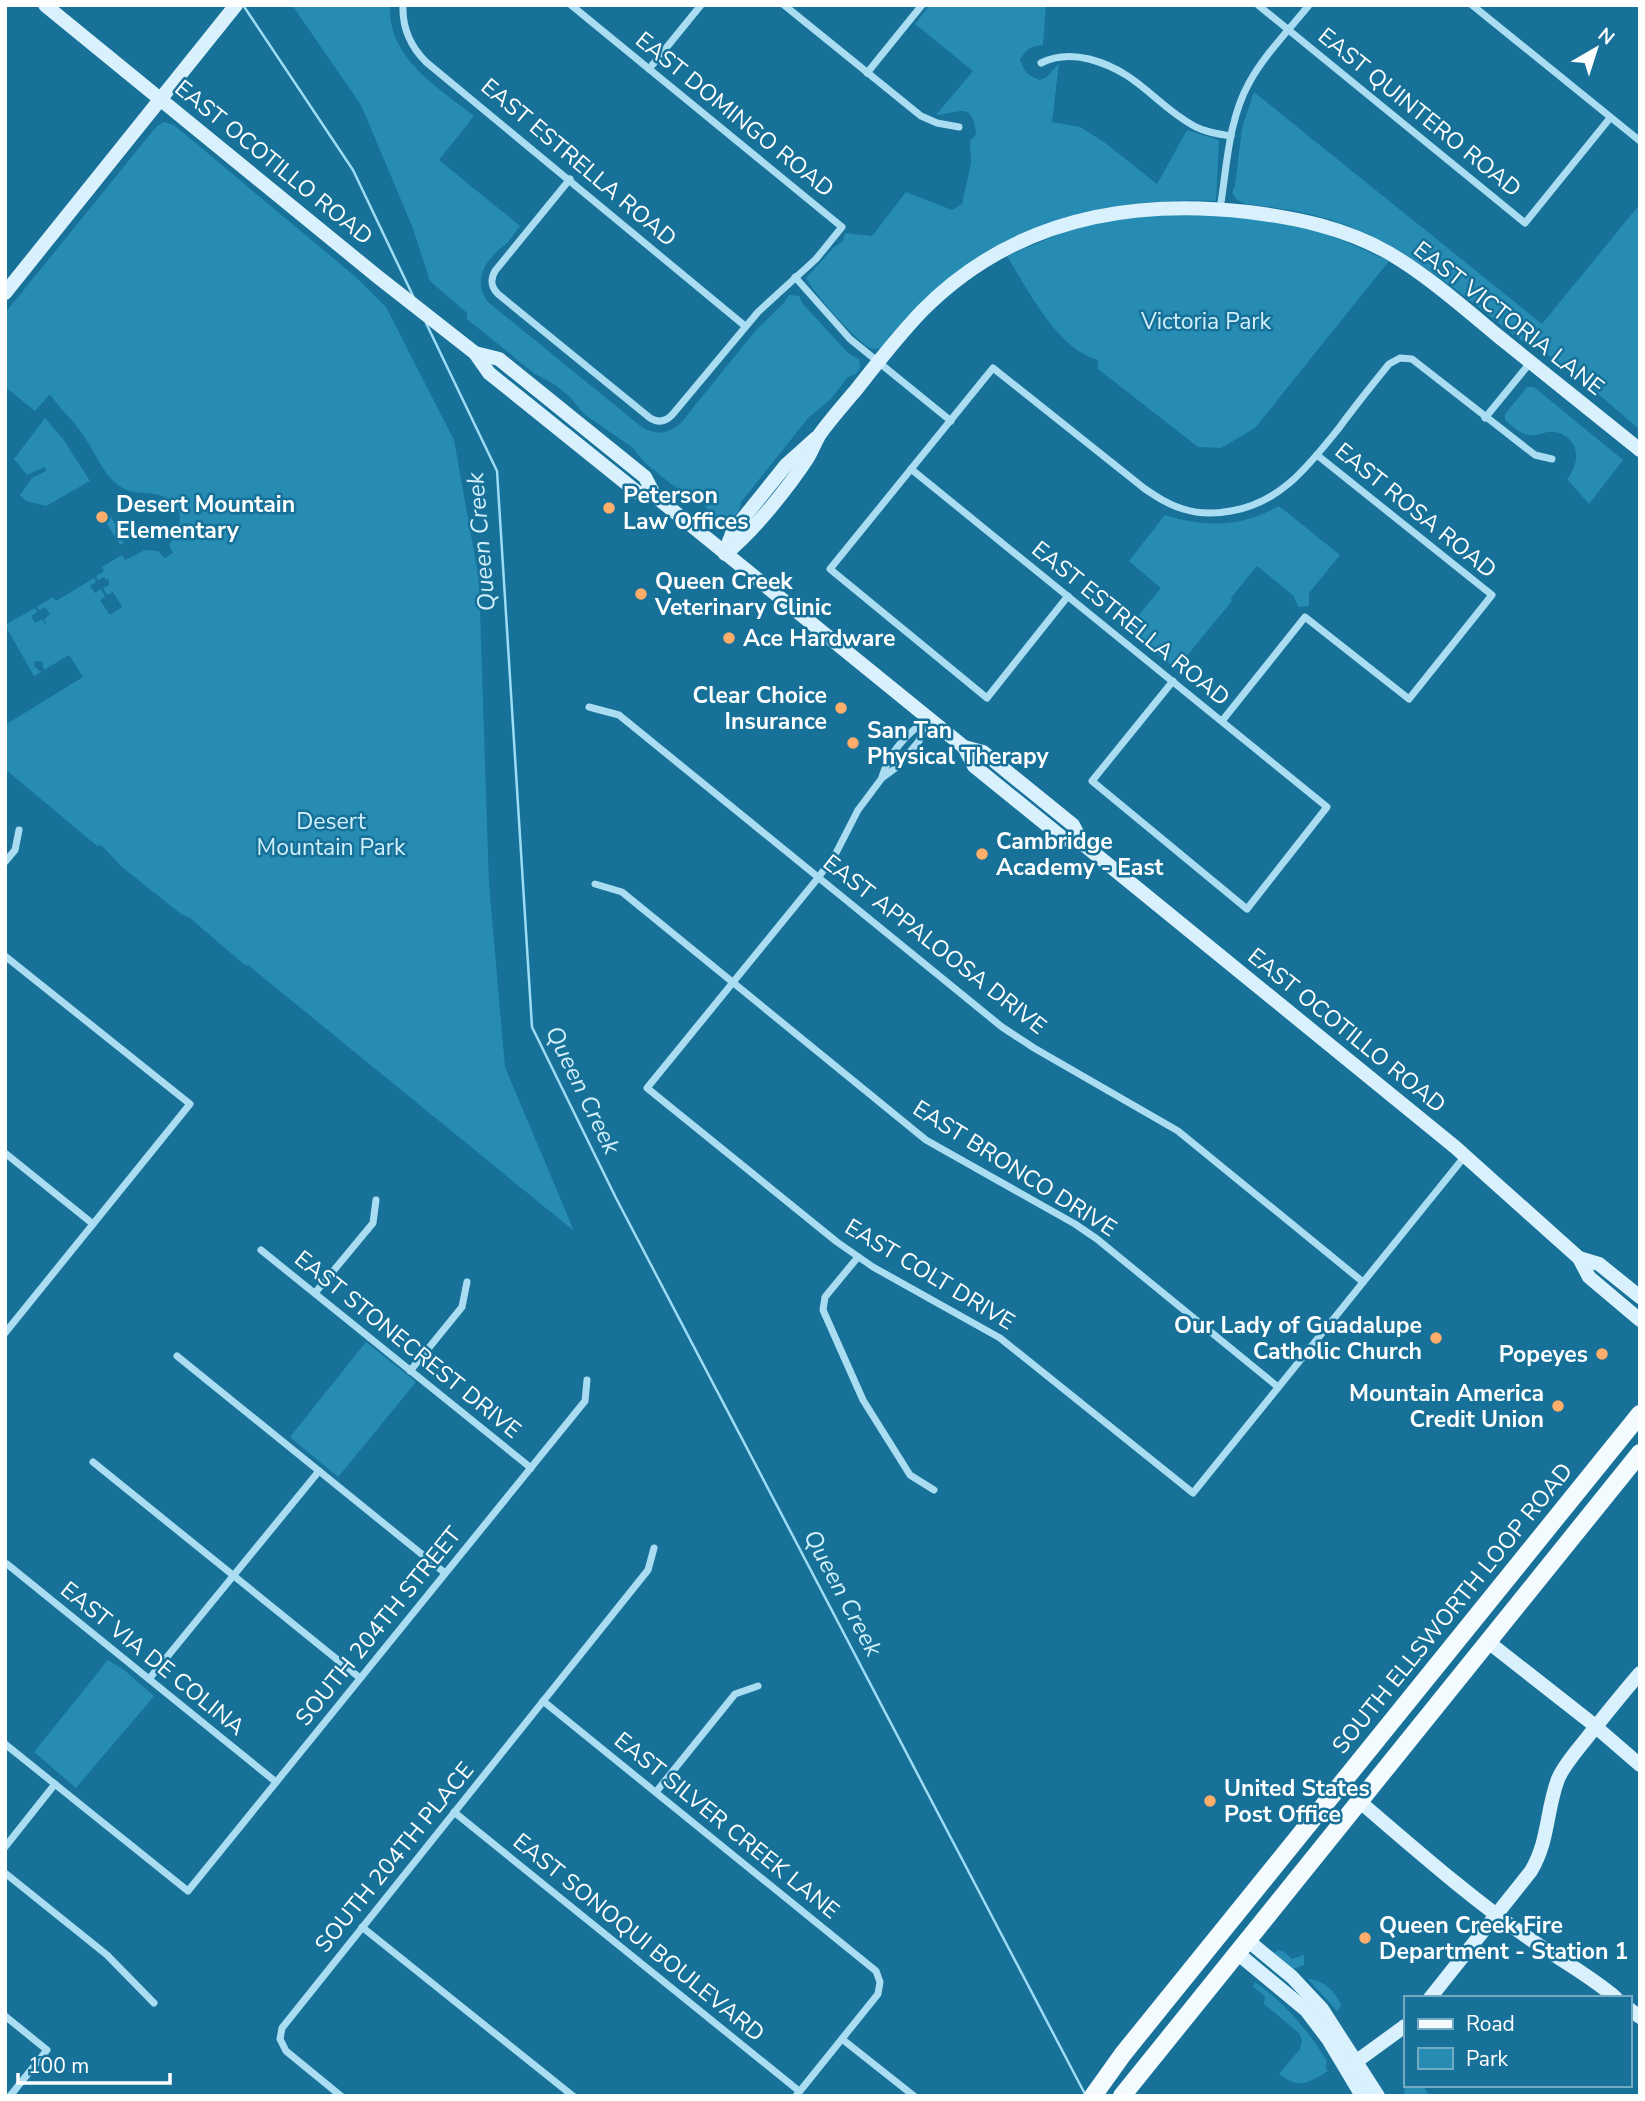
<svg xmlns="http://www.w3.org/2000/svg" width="1645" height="2101" viewBox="0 0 1645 2101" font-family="'Nunito Sans',sans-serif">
  <rect width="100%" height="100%" fill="#177198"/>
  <g fill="#268cb4">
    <path d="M 292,5 L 390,5 C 387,58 438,87 474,116 L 439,160 L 520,226 C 516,231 511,239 506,244 C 487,259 471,278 488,302 L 643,428 C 657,435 667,434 680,424 L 756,330 L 784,303 L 789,295 L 799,296 L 803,304 L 849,354 L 859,359 L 860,368 L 856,374 L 848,377 L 830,400 L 809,417 L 741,502 L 739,511 L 730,521 L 718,522 L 704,505 L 671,484 L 644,462 L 633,448 L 584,414 L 570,397 L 554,384 L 535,374 L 467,319 L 467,313 L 430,281 L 412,226 L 361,105 Z"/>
    <path d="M 930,5 L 1046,5 L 1043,45 C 1031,46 1026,49 1020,60 C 1024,71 1028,76 1040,80 L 1047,77 L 1059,63 L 1052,122 L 1080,127 L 1104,142 L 1157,184 L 1187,130 L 1219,140 L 1216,201 C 1081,195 964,238 881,348 C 877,349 875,350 870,348 C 858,343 812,291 806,278 L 834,247 L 843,241 L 845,233 L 872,236 L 906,192 L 952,210 L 962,204 L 971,163 L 970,141 L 976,134 C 973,98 956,115 936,115 L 973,71 L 915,24 Z"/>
    <path d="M 1254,92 L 1542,324 L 1640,204 L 1640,430 L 1583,381 L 1529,341 L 1526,344 C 1469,301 1414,251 1346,225 C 1314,213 1280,208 1246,204 L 1237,200 L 1232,193 L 1235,185 L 1242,128 Z"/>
    <path d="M 164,122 L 174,125 L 357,278 L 386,307 L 454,440 L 479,580 L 489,884 L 505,1067 L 574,1231 L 248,965 L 246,966 L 190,918 L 181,914 L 122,867 L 101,845 L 97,846 L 5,769 L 5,725 L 83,677 L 69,655 L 44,670 L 42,661 L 35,661 L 34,666 L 41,672 L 34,676 L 5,625 L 35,608 L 37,612 L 31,616 L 35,623 L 42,619 L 47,626 L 44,619 L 50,614 L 45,607 L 39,610 L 37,607 L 53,597 L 56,601 L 94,578 L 96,582 L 90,586 L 95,593 L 101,589 L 105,597 L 100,600 L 110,615 L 122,607 L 113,592 L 107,595 L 103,588 L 109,585 L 109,579 L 106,580 L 104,577 L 98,580 L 96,576 L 104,571 L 102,567 L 122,555 L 125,560 L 145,550 L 158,551 L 165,558 L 173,553 L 169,545 C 177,533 185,519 176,506 C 163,487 137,498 121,487 C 103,476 95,451 83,435 C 74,421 61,410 52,397 L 49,395 L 35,411 L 5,387 L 5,313 L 156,127 Z"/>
    <path d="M 1148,213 C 1197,214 1251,213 1299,226 C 1330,234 1360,248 1389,261 L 1255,428 L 1221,448 L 1198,447 L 1098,369 L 1098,360 C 1057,349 1028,290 1007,256 L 1069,230 Z"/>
    <path d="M 1527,387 L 1534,387 L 1623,460 L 1589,504 L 1567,479 C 1581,463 1580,437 1555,432 C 1545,430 1538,437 1528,435 C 1519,433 1512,426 1505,420 L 1505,414 Z"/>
    <path d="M 45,418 L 63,439 L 90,481 L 46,506 L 26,501 L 20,495 L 32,478 L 46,471 L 45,467 L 27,475 L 14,459 Z"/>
    <path d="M 1279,506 L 1340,555 L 1309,593 L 1309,606 L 1298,607 L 1294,596 L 1257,566 L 1231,598 L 1232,601 L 1176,669 L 1127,629 L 1161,588 L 1129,561 L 1165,515 C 1206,528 1241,527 1279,506 Z"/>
    <path d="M 103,508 L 112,518 L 124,543 L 120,545 L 99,511 Z"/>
    <path d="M 366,1342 L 416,1382 L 338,1477 L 290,1437 Z"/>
    <path d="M 108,1660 L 124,1670 L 154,1696 L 76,1788 L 34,1752 Z"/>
    <path d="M 1278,1950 L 1283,1951 L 1292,1959 L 1304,1955 L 1304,1965 L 1293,1969 L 1274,1953 Z"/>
    <path d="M 1308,1979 C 1323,1979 1337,1993 1341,2006 L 1337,2011 Z"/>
    <path d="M 1255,1982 C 1285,2003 1308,2030 1327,2061 L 1326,2068 L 1328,2071 C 1308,2083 1299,2090 1279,2074 L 1300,2049 L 1302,2040 L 1299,2033 L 1264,2004 L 1265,1996 L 1253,1987 Z"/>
    <path d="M 1405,2072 L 1405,2085 L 1423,2085 L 1429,2096 L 1404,2096 Z"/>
  </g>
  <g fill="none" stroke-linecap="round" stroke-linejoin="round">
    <g stroke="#9cdcf4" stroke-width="2.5">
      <path d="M 243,5 L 353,170 L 414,298"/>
      <path d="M 426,323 L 497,471 L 532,1027 L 616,1198 L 1086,2096"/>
    </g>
    <g stroke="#aaddf2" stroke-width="7">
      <path d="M 403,5 C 402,28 410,46 426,62 L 745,326"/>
      <path d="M 784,5 L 921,116 L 937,123 L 959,127"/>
      <path d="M 1258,5 L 1525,223 L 1610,118"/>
      <path d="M 1472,5 L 1640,141"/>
      <path d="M 1041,63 C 1057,55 1072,55 1089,59 C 1139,72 1154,104 1194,126 C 1205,132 1218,134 1231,136"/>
      <path d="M 649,69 L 701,5"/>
      <path d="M 867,73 L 922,5"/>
      <path d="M 570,179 L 495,271 C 490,280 491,287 498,294 L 650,418 C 658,423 665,422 672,415 L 758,312 L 816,259 L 842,227 L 571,5"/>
      <path d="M 1220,209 C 1227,167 1228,121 1249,83 C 1265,54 1289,30 1309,5"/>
      <path d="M 795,277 L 850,339 L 951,421"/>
      <path d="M 1485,418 L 1530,363"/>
      <path d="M 911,469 L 1327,807 L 1247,909 L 1092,781 L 1173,681"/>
      <path d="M 1068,596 L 987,698 L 830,569 L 993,368 L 1145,489 C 1157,497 1169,505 1183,509 C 1199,514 1215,514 1231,511 C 1281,503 1309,465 1339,428 C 1355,406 1372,385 1389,364 L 1400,358 L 1412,359 L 1535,455 L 1552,459"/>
      <path d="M 589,707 L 619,715 L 1002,1027 L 1034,1048 L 1178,1131 L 1363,1282"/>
      <path d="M 928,718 L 919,741 L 897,767 L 882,778 L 858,810 L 836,853 L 818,878 L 647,1088 L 837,1242 L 873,1267 L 1000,1338 L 1193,1493 L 1465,1156"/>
      <path d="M 1222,721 L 1305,617 L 1409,699 L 1492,595 L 1317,455"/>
      <path d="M 882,777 C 890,751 906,735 927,719"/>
      <path d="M 5,862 L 15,850 L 19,830"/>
      <path d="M 595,884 L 622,892 L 926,1140 L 1075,1224 L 1097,1239 L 1278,1387"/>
      <path d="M 5,956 L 190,1104 L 5,1333"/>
      <path d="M 5,1153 L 93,1224"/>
      <path d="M 261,1250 L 531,1468"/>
      <path d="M 858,1257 L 825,1297 L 823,1310 L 863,1400 L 910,1475 L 934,1490"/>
      <path d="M 315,1293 L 373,1223 L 376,1200"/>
      <path d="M 177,1356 L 445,1573"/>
      <path d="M 410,1371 L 462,1307 L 467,1282"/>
      <path d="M 93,1462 L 360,1678"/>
      <path d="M 7,1564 L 276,1782"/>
      <path d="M 149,1679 L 319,1471"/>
      <path d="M 543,1701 L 876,1971 L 880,1982 L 878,1994 L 796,2096"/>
      <path d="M 5,1744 L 188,1891 L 585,1401 L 587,1380"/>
      <path d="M 656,1792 L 735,1694 L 758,1686"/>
      <path d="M 454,1812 L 799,2091"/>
      <path d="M 5,1847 L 55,1784"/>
      <path d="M 5,1873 L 107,1955 L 154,2003"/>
      <path d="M 362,1927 L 573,2096"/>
      <path d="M 5,2016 L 47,2050 L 10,2096"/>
      <path d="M 842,2039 L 914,2096"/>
      <path d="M 341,2096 L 286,2051 L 280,2039 L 282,2028 L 648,1570 L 654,1548"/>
    </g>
    <g stroke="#d8f1fc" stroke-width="14">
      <path d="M 45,5 L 378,277 L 475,353 L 489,373 L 637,492 L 655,496"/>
      <path d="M 5,293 L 236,5"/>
      <path d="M 475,353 L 499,359 L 645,477 L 655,496 L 964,747 L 974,766 L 1064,839 L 1083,844"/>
      <path d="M 725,552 L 733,531 L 786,465 L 816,438"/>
      <path d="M 725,554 C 752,533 788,488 807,459 C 812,451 815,442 820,434 C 831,419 844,404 856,390 C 877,363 898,336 922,311 C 1011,221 1126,198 1248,212 C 1297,218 1345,228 1389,253 C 1428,276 1463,307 1498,336 C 1545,374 1593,412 1640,450"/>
      <path d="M 964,747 L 983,752 L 1073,825 L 1083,844 L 1455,1147 L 1579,1258 L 1589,1277 L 1640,1320"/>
      <path d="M 1579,1258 L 1599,1264 L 1640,1297"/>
      <path d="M 1487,1641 L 1589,1721 L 1640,1765"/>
      <path d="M 1359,1801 C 1413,1847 1468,1896 1527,1937 C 1557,1958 1588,1974 1616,1998"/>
      <path d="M 1246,1939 L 1292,1977 L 1322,2009 L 1378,2096"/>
      <path d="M 1236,1952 L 1306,2010 L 1328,2039 L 1362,2096"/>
      <path d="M 1430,1998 L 1531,1871 C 1549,1841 1546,1811 1558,1779 C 1563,1767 1574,1754 1582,1744 C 1601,1720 1620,1696 1640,1673"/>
      <path d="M 1629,2009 L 1640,2017"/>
      <path d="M 1350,2066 L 1405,2026"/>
    </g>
    <g stroke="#f4fbff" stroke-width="18">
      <path d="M 1093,2096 L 1123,2054 L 1640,1414"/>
      <path d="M 1122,2096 L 1640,1453"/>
    </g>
  </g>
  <g fill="#ffad6a" stroke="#177198" stroke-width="2.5">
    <circle cx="609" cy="508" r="7"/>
    <circle cx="102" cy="517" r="7"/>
    <circle cx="641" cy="594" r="7"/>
    <circle cx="729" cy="638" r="7"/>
    <circle cx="841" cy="708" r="7"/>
    <circle cx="853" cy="743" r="7"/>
    <circle cx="982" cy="854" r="7"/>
    <circle cx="1436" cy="1338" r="7"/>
    <circle cx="1602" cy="1354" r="7"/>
    <circle cx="1558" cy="1406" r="7"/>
    <circle cx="1210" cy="1801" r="7"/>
    <circle cx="1365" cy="1938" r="7"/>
  </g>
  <g text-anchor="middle" stroke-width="5" stroke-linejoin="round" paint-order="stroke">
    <g font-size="23" fill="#fff" stroke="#177198">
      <text transform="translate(1420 112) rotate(39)" y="8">EAST QUINTERO ROAD</text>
      <text transform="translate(735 114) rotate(39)" y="8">EAST DOMINGO ROAD</text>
      <text transform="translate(274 162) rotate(39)" y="8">EAST OCOTILLO ROAD</text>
      <text transform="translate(579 162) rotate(40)" y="8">EAST ESTRELLA ROAD</text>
      <text transform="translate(1509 318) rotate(38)" y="8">EAST VICTORIA LANE</text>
      <text transform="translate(1416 510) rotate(39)" y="8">EAST ROSA ROAD</text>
      <text transform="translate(1131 623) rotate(39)" y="8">EAST ESTRELLA ROAD</text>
      <text transform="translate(935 944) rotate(38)" y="8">EAST APPALOOSA DRIVE</text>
      <text transform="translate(1347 1030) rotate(39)" y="8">EAST OCOTILLO ROAD</text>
      <text transform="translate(1015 1168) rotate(32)" y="8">EAST BRONCO DRIVE</text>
      <text transform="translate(930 1274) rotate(31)" y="8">EAST COLT DRIVE</text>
      <text transform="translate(408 1344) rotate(39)" y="8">EAST STONECREST DRIVE</text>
      <text transform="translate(1452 1608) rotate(-51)" y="8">SOUTH ELLSWORTH LOOP ROAD</text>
      <text transform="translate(378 1626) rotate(-51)" y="8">SOUTH 204TH STREET</text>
      <text transform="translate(153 1658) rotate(39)" y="8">EAST VIA DE COLINA</text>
      <text transform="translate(727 1825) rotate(39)" y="8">EAST SILVER CREEK LANE</text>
      <text transform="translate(394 1857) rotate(-51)" y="8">SOUTH 204TH PLACE</text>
      <text transform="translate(639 1937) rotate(39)" y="8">EAST SONOQUI BOULEVARD</text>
    </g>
    <g font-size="23" fill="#d1f0fc" stroke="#177198">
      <text x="1206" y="329">Victoria Park</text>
      <text x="331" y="829">Desert<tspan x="331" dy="26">Mountain Park</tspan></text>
    </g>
    <g font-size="23" font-weight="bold" fill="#fff" stroke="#177198" text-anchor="start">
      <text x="623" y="503">Peterson<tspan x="623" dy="26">Law Offices</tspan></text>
      <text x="116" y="512">Desert Mountain<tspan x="116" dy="26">Elementary</tspan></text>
      <text x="655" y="589">Queen Creek<tspan x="655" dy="26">Veterinary Clinic</tspan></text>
      <text x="743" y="646">Ace Hardware</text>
      <text x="827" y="703" text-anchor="end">Clear Choice<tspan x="827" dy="26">Insurance</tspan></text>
      <text x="867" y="738">San Tan<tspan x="867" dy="26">Physical Therapy</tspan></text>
      <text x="996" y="849">Cambridge<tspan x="996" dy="26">Academy - East</tspan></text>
      <text x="1422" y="1333" text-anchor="end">Our Lady of Guadalupe<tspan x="1422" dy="26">Catholic Church</tspan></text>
      <text x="1588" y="1362" text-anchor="end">Popeyes</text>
      <text x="1544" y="1401" text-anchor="end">Mountain America<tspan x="1544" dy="26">Credit Union</tspan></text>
      <text x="1224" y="1796">United States<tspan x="1224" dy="26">Post Office</tspan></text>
      <text x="1379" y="1933">Queen Creek Fire<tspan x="1379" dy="26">Department - Station 1</tspan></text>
    </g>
    <g font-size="24" font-style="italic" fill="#d0effa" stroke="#177198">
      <text transform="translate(481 542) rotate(-95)" y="8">Queen Creek</text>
      <text transform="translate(583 1090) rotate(64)" y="8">Queen Creek</text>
      <text transform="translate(843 1593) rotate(62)" y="8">Queen Creek</text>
    </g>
  </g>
  <rect width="1645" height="2101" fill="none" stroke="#ffffff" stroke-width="14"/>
  <rect x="1404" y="1996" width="228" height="91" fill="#177198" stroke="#74aac1" stroke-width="2"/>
  <rect x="1418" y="2019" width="35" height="10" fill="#f4fbff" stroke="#74aac1" stroke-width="2"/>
  <text x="1466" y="2031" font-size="21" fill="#ffffff">Road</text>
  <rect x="1418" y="2048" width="35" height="21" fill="#268cb4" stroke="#74aac1" stroke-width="2"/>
  <text x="1466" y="2066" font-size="21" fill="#ffffff">Park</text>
  <g transform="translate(1596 49) rotate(39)" stroke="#177198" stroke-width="5" paint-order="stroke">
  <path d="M0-5L12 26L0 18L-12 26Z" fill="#ffffff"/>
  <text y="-10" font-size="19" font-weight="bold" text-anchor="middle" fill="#ffffff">N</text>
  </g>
  <path d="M18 2073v10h152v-10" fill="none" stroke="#ffffff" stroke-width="3.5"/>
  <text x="28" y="2073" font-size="21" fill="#ffffff" stroke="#177198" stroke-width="5" paint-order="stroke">100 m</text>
</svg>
